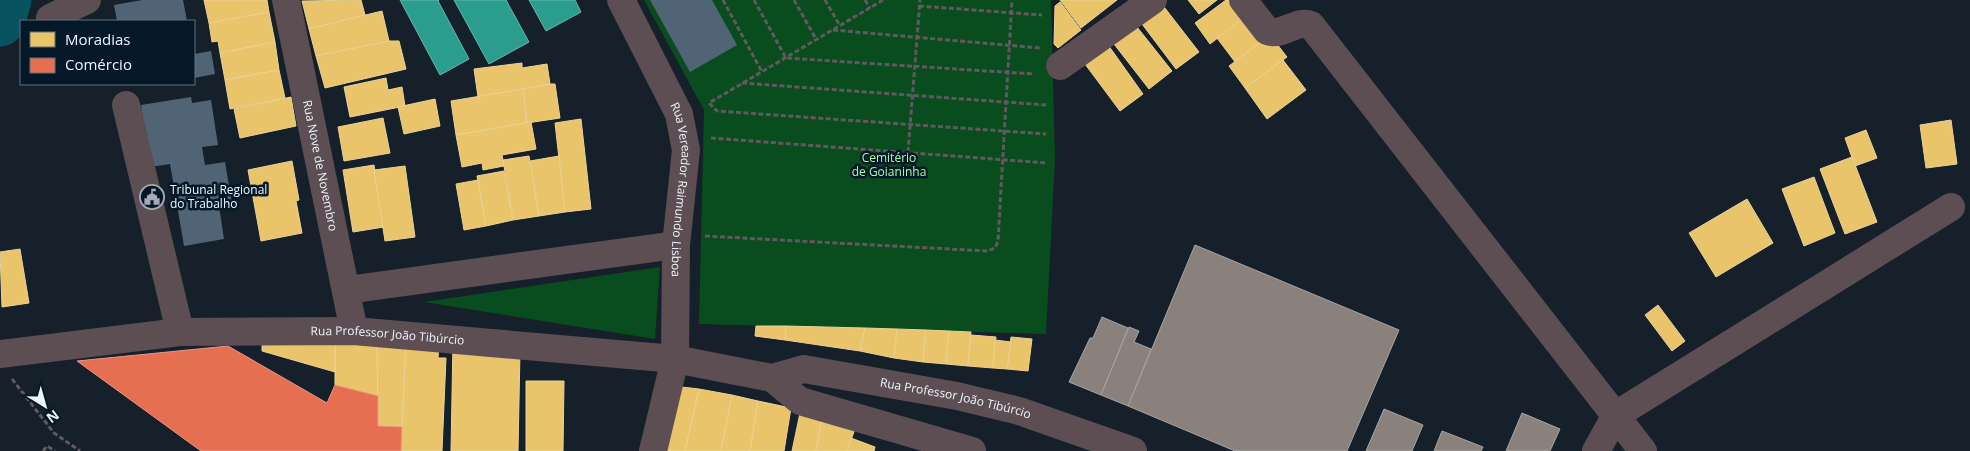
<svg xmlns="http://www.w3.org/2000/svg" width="1970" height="451" viewBox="0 0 1970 451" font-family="'Open Sans',sans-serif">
  <rect width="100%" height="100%" fill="#15202b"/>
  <g fill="#094c1e">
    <path d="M 644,0 L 1051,0 L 1055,159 L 1046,334 L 699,324 L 704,110 Z"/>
    <path d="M 660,267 L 655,339 L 424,302 Z"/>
  </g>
  <g fill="#e9c46a" stroke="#ead396">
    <path d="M 204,0 L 267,0 L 269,12 L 209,23 Z"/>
    <path d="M 361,0 L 365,15 L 309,29 L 302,1 Z"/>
    <path d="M 1060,0 L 1117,0 L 1081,28 Z"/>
    <path d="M 1188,0 L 1217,0 L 1199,14 Z"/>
    <path d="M 1226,0 L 1239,0 L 1249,14 L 1210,44 L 1195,23 Z"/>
    <path d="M 1060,2 L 1081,30 L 1058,48 L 1054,44 L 1055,6 Z"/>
    <path d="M 1161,3 L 1199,52 L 1176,69 L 1139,20 Z"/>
    <path d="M 382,11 L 389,41 L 316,56 L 309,29 Z"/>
    <path d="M 269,12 L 275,42 L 220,53 L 218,41 L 212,42 L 209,23 Z"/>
    <path d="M 1248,15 L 1266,38 L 1235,62 L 1217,38 Z"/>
    <path d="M 1137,27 L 1172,71 L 1149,89 L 1114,44 Z"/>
    <path d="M 1270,35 L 1287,57 L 1245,88 L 1229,66 Z"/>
    <path d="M 389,41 L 399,41 L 406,69 L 325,88 L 316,56 Z"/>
    <path d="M 275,42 L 279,70 L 225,80 L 220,53 Z"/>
    <path d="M 1106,42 L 1143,94 L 1120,111 L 1082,60 Z"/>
    <path d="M 1283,60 L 1306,90 L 1267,119 L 1245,88 Z"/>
    <path d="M 522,63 L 522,68 L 547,64 L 550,84 L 478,97 L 474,69 Z"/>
    <path d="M 279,70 L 285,98 L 230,109 L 225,80 Z"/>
    <path d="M 386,78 L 388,90 L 402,87 L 405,106 L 350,117 L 344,87 Z"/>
    <path d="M 550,84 L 555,84 L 560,118 L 527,123 L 523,89 Z"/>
    <path d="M 523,89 L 527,123 L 456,135 L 451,101 Z"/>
    <path d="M 291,97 L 296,126 L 240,138 L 234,109 Z"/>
    <path d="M 435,99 L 440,126 L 404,134 L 398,107 Z"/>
    <path d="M 383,118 L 390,153 L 344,161 L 338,127 Z"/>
    <path d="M 581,119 L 591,209 L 565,212 L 555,123 Z"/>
    <path d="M 1951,120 L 1957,164 L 1926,168 L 1920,125 Z"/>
    <path d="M 531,122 L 536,149 L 502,155 L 504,166 L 483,170 L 482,163 L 462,167 L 456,135 Z"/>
    <path d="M 1866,130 L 1877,158 L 1855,166 L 1845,138 Z"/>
    <path d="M 529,156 L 539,216 L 513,220 L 503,160 Z"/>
    <path d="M 559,156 L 565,212 L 539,216 L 530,161 Z"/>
    <path d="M 1852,157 L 1877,222 L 1845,234 L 1820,169 Z"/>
    <path d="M 292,161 L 299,200 L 296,201 L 302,233 L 261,241 L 248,170 Z"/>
    <path d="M 374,165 L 384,227 L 353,232 L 343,170 Z"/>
    <path d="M 405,166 L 415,237 L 385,241 L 374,170 Z"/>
    <path d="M 504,171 L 513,220 L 486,226 L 477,176 Z"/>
    <path d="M 1814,177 L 1835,233 L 1804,246 L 1782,189 Z"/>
    <path d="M 478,180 L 486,226 L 464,230 L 456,184 Z"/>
    <path d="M 1747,199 L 1773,243 L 1716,277 L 1689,233 Z"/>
    <path d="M 20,249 L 29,303 L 2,307 L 0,252 Z"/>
    <path d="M 1658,305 L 1685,341 L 1672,351 L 1645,315 Z"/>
    <path d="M 756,326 L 786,326 L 785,340 L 755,336 Z"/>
    <path d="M 786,326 L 865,328 L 860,351 L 785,340 Z"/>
    <path d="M 865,328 L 897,329 L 894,358 L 860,351 Z"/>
    <path d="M 897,329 L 926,330 L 923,362 L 894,358 Z"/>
    <path d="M 926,330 L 949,331 L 946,364 L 923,362 Z"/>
    <path d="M 949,331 L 971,332 L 968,366 L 946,364 Z"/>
    <path d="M 971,335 L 996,337 L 993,368 L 968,366 Z"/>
    <path d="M 1011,337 L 1032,339 L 1028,371 L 1007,369 Z"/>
    <path d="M 995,340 L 1011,342 L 1007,369 L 993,368 Z"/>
    <path d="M 377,341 L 378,396 L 335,385 L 335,342 Z"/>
    <path d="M 377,341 L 406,341 L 402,427 L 378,426 Z"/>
    <path d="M 406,341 L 439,343 L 438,358 L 446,358 L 442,451 L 401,451 Z"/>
    <path d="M 453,341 L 520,351 L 518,451 L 451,451 Z"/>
    <path d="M 335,342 L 335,372 L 262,351 L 262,343 Z"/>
    <path d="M 526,381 L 564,381 L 563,451 L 526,451 Z"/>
    <path d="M 673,386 L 699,389 L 685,451 L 656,451 Z"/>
    <path d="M 699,389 L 732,395 L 721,451 L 685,451 Z"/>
    <path d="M 732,395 L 758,401 L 750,451 L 721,451 Z"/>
    <path d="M 758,401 L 791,408 L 784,451 L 750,451 Z"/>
    <path d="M 800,413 L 822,417 L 816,451 L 792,451 Z"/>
    <path d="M 822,417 L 855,429 L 847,451 L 816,451 Z"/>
    <path d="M 851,438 L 875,447 L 874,451 L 847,451 Z"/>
  </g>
  <path fill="#e76f51" stroke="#e99785" d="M 228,346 L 327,403 L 335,385 L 378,396 L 378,426 L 402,427 L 401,451 L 201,451 L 77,361 Z"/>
  <g fill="#2a9d8f" stroke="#65b7b0">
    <path d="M 400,0 L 439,0 L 438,1 L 469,59 L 440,75 Z"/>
    <path d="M 454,0 L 506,0 L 529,42 L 489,64 Z"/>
    <path d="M 529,0 L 575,0 L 581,12 L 546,31 Z"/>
  </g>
  <g fill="#8a817c" stroke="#a8a4a3">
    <path d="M 1195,245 L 1399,330 L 1347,451 L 1235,451 L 1128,406 Z"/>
    <path d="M 1102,317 L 1128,328 L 1101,395 L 1069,382 L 1090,338 L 1093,338 Z"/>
    <path d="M 1129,327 L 1139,331 L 1134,342 L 1151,349 L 1128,406 L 1101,395 Z"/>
    <path d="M 1384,409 L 1423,425 L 1412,451 L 1366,451 Z"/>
    <path d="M 1522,413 L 1560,429 L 1550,451 L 1506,451 Z"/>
    <path d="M 1442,431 L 1483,447 L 1481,451 L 1434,451 Z"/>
  </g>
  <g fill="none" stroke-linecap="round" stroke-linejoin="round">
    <path stroke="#085360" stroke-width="49" d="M 0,22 L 7,0"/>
  </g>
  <g fill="#516475">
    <path d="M 142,0 L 183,0 L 187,21 L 117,21 L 114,5 Z"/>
    <path d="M 650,0 L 712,0 L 737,45 L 690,72 Z"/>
    <path d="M 211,51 L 215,74 L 194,78 L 194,54 Z"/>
    <path d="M 191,97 L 192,103 L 211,100 L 218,145 L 202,147 L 205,165 L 225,162 L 232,204 L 219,206 L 224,239 L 184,246 L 170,164 L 150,167 L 141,105 Z"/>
  </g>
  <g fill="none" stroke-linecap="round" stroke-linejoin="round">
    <g stroke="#61595f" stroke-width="3" stroke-dasharray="5 2.5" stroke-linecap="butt">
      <path d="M 723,0 L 762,72"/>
      <path d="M 754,0 L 786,58 L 1034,74"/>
      <path d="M 794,0 L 816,39"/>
      <path d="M 825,0 L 840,26"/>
      <path d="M 865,0 L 870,8"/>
      <path d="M 883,0 L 709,103 L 717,111 L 1046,134"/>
      <path d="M 919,6 L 1042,15"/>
      <path d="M 833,30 L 1040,48"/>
      <path d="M 742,83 L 1046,105"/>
      <path d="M 711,138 L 1047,163"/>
      <path d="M 908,152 L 920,0"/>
      <path d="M 705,236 L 987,251 L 995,248 L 998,241 L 1012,0"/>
      <path d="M 12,379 L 54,433 L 80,451"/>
      <path d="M 43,451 L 47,446 L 55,451"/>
    </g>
    <g stroke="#5c4e53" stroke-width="28">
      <path id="s1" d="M 286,0 L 354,331"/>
      <path id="s2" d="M 621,0 L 679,114 L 686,150 L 676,245 L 675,359 L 653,451"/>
      <path d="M 1243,0 L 1267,31 C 1283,37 1296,19 1311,25 L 1643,451"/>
      <path d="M 50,18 L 87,0"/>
      <path d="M 1060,66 L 1153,0"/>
      <path d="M 126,105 L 180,332"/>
      <path d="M 347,290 L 676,245"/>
      <path id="s3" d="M 0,354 L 180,332 L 354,331 L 675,359 L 772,378 L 804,369 L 957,396 L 1019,411 L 1133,451"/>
      <path d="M 772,378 L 800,401 L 972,451"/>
      <path d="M 1596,451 L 1616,415 L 1951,207"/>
    </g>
  </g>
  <defs>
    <symbol id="civic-ring" viewBox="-11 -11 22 22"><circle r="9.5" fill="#051828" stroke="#a2aab4" stroke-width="1.5"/><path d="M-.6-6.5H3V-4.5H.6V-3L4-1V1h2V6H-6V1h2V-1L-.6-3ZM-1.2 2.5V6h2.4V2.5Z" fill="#a2aab4"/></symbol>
  </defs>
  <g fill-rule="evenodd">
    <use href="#civic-ring" x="138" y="183" width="28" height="28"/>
  </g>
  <g text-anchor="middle" stroke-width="5" stroke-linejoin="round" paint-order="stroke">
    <g font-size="12" fill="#9dffa8" stroke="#051828">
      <text x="889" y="162">Cemitério<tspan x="889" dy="14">de Goianinha</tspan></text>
    </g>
    <g font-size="12" fill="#eef5fd" stroke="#051828">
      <text dy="4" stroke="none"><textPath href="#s1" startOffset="169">Rua Nove de Novembro</textPath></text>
      <text dy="4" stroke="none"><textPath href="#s2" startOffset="204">Rua Vereador Raimundo Lisboa</textPath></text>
      <text dy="4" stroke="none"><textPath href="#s3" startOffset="389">Rua Professor João Tibúrcio</textPath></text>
      <text dy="4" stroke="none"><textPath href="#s3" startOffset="964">Rua Professor João Tibúrcio</textPath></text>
    </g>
    <g font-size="12" fill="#eef5fd" stroke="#051828" text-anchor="start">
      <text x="170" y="194">Tribunal Regional<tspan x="170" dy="14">do Trabalho</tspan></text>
    </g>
  </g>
  <rect x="20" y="20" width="175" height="65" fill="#051828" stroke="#62707d"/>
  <rect x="30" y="32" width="25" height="15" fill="#e9c46a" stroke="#62707d"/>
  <text x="65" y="45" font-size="15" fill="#eef5fd">Moradias</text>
  <rect x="30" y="58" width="25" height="15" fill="#e76f51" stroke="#62707d"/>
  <text x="65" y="70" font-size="15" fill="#eef5fd">Comércio</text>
  <g transform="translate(45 406) rotate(143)" stroke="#051828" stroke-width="4" paint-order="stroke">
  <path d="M0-4L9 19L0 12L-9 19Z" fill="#eef5fd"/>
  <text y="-8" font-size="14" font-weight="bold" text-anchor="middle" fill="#eef5fd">N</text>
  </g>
</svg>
